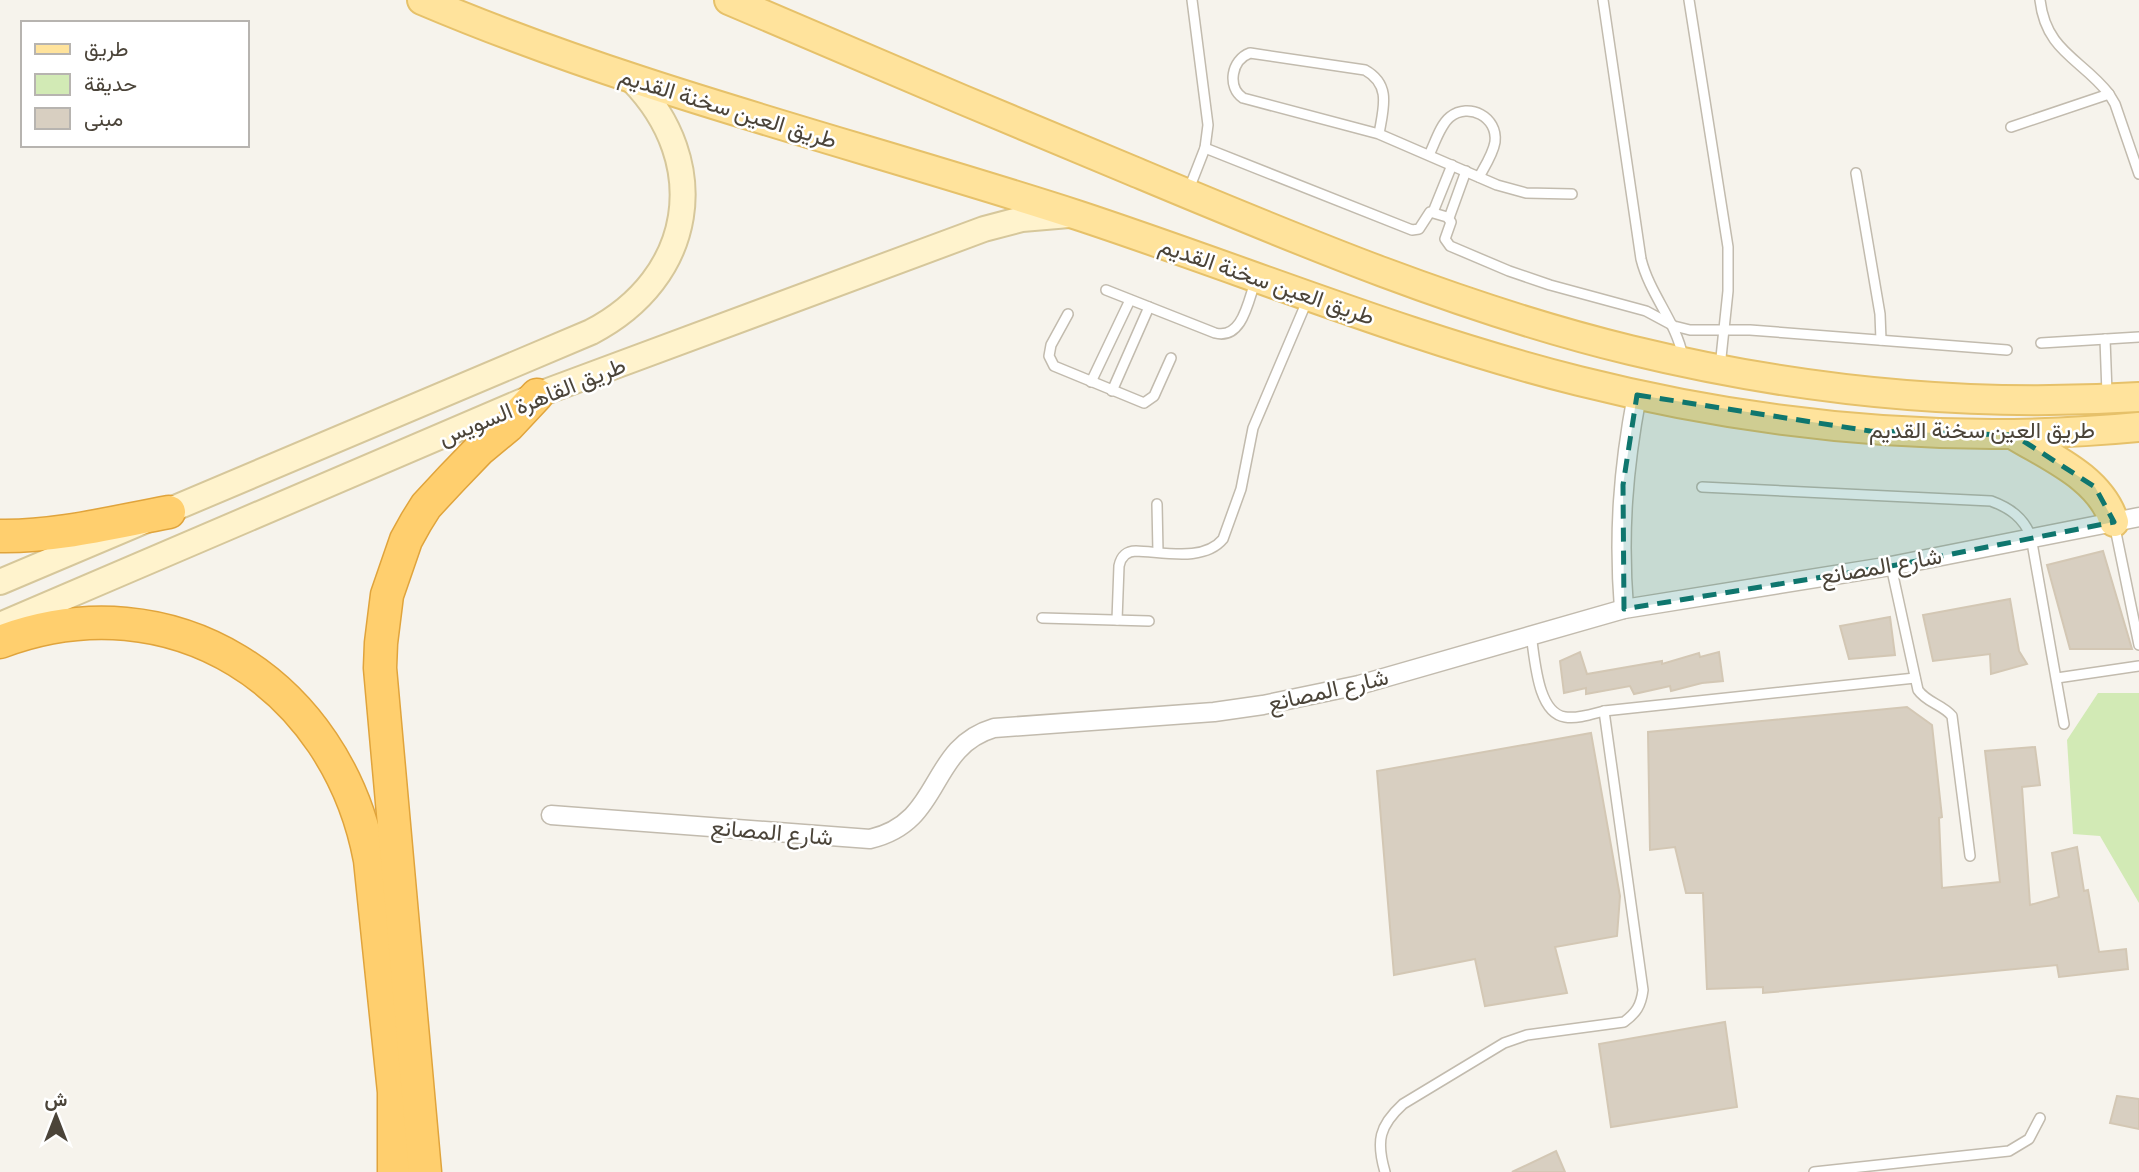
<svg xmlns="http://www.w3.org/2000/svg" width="2139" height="1172" viewBox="0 0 2139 1172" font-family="Cabin,Vazirmatn,sans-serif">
  <rect width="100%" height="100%" fill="#f6f3ec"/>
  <path fill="#d2eab5" d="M 2098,693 L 2139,693 L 2139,903 L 2100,836 L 2073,834 L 2067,740 Z"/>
  <g fill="#d8cfc1" stroke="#d3c7b4" stroke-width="2">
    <path d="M 2103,551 L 2132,649 L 2070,649 L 2047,565 Z"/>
    <path d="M 2010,599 L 2019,651 L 2027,664 L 1991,674 L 1990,654 L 1933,661 L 1923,615 Z"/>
    <path d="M 1890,617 L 1895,655 L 1849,659 L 1840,626 Z"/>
    <path d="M 1580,652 L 1587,674 L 1662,661 L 1662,664 L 1699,653 L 1700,657 L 1719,652 L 1723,681 L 1702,683 L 1671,691 L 1670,686 L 1634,694 L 1630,686 L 1586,694 L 1586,688 L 1564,693 L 1560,661 Z"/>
    <path d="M 1907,707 L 1932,725 L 1942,817 L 1939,818 L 1942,888 L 2000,882 L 1985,751 L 2035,747 L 2040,785 L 2022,787 L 2030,905 L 2059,897 L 2052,853 L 2077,847 L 2084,891 L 2088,890 L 2099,952 L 2126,949 L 2128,969 L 2059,977 L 2057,965 L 1763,993 L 1763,987 L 1707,989 L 1703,893 L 1686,893 L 1675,847 L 1650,850 L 1648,732 Z"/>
    <path d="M 1591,733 L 1620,896 L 1617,936 L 1555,947 L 1567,993 L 1485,1006 L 1475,959 L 1394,975 L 1377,771 Z"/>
    <path d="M 1725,1022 L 1737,1107 L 1611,1127 L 1599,1044 Z"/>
    <path d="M 2117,1096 L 2139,1099 L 2139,1129 L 2110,1123 Z"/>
    <path d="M 1556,1151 L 1565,1172 L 1512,1172 Z"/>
  </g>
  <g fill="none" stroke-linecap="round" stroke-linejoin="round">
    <defs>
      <g id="lane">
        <path d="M 1603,0 L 1641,259 C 1650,295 1676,321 1683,357"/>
        <path d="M 1689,0 L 1728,247 L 1728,291 L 1720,367"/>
        <path d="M 2040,0 C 2046,52 2082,59 2109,94 L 2115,104 L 2139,174"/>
        <path d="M 2011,127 L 2109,94"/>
        <path d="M 1379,134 C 1383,109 1392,85 1365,70 L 1250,53 C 1231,60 1227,87 1243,98 L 1379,134 L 1497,185 L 1526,193 L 1572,194"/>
        <path d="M 1205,148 L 1412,230 L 1419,229 L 1430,212 L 1447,217 L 1451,222 L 1445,239 L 1450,246 L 1509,271 L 1550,285 L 1646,311 L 1674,326 L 1690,330 L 1750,330 L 2007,350"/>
        <path d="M 1429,155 C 1435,143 1440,125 1450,117 C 1469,102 1498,117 1495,142 C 1493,154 1485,166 1479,177"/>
        <path d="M 1856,173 L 1880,314 L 1881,340"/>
        <path d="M 1189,189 L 1205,148 L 1208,125 L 1192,0"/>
        <path d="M 1433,212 L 1452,165"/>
        <path d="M 1449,218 L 1466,171"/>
        <path d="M 1106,290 L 1215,333 C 1242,340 1248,302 1255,282"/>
        <path d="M 1068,314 L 1051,345 L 1049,356 L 1054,366 L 1144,403 L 1154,396 L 1171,358"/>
        <path d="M 2105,339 L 2107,393"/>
        <path d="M 2041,343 L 2139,337"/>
        <path d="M 1091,382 L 1130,300"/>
        <path d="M 1112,391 L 1149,307"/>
        <path d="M 1702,487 L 1991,501 C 2010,508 2024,518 2031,537 L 2064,724"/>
        <path d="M 1157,504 L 1158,552"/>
        <path d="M 2114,523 L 2139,645"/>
        <path d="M 1891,566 L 1918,690 C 1927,703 1942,704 1952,716 L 1970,856"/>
        <path d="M 1042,618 L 1149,621"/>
        <path d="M 1117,620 L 1119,566 C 1121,556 1127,551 1136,551 C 1164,552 1204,562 1223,539 L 1241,489 L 1253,428 L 1307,301"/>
        <path d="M 1531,635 C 1535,658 1537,713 1565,717 C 1578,719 1592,714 1604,711 L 1915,678"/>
        <path d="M 2057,678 L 2139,666"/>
        <path d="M 1385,1172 C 1376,1141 1379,1126 1403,1104 L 1504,1043 L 1527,1035 L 1624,1022 C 1636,1013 1641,1006 1643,990 L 1604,711"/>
        <path d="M 1814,1172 L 2009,1151 L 2029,1139 L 2040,1118"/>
      </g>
      <g id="street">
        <path d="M 1624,609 C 1618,534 1623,469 1637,395"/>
        <path d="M 551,815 L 870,839 C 944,822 927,748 994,728 L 1214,712 L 1263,705 L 1359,685 L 1624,609 L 1891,566 L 2139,517"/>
      </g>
      <g id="secondary">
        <path d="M 0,582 L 591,332 C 695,278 713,163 632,80"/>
        <path d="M 0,625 L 537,395 L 984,229 L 1022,219 L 1069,215"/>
      </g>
      <g id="primary">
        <path d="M 422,0 C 634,90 858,144 1077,215 C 1244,270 1408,338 1579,381 C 1762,427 1951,445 2139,427"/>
        <path d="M 729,0 C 863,58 998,115 1133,171 C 1293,238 1461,309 1630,350 C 1795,390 1969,408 2139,397"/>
        <path d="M 2014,435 C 2050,457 2101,478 2114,522"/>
      </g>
      <g id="highway">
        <path d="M 0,536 C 57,537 114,522 169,512"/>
        <path d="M 0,642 C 172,577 337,684 370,860 L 394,1092 L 394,1172"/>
        <path d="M 425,1172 L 380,668 L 381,643 L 387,595 L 406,540 L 416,522 L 426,506 L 452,478 L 479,450 L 508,426 L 537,395"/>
      </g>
    </defs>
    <use href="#lane" stroke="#c2bbae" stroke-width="12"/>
    <use href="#street" stroke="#c2bbae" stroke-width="21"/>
    <use href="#secondary" stroke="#d6c79b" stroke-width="28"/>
    <use href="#primary" stroke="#e6c16a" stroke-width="32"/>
    <use href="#highway" stroke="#e0a43c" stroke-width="35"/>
    <use href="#lane" stroke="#fff" stroke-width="9"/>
    <use href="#street" stroke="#fff" stroke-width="18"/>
    <use href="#secondary" stroke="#fff3cd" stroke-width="24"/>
    <use href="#primary" stroke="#ffe39c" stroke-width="28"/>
    <use href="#highway" stroke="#ffcf6e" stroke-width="32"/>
  </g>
  <path fill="#0f766e" fill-opacity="0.2" stroke="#0f766e" stroke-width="5" stroke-dasharray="14 9" stroke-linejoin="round" d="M 1637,395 L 1870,431 L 2014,435 L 2095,487 L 2114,522 L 1891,566 L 1624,609 L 1623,485 Z"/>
  <g text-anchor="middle" stroke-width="5" stroke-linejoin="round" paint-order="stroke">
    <g font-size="23" fill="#4b4439" stroke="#fff">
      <text transform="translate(728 108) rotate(17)" y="8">طريق العين سخنة القديم</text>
      <text transform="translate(1267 281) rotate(19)" y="8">طريق العين سخنة القديم</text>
      <text transform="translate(532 401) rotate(-22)" y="8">طريق القاهرة السويس</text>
      <text x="1982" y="438">طريق العين سخنة القديم</text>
      <text transform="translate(1881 566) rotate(-10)" y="8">شارع المصانع</text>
      <text transform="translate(1328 690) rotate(-13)" y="8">شارع المصانع</text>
      <text transform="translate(772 832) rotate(5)" y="8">شارع المصانع</text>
    </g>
  </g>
  <rect x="21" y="21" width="228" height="126" fill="#ffffff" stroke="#b7b4b0" stroke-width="2"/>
  <rect x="35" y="44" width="35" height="10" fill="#ffe39c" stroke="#b7b4b0" stroke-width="2"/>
  <text x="84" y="56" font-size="21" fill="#4b4439">طريق</text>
  <rect x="35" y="74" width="35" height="21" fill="#d2eab5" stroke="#b7b4b0" stroke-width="2"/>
  <text x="84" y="91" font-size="21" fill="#4b4439">حديقة</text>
  <rect x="35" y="108" width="35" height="21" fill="#d8cfc1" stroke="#b7b4b0" stroke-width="2"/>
  <text x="84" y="126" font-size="21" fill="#4b4439">مبنى</text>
  <g transform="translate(56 1116)" stroke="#ffffff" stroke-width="5" paint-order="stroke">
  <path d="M0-5L12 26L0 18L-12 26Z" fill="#4b4439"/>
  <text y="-10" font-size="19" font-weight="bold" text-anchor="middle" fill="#4b4439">ش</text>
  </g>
</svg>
